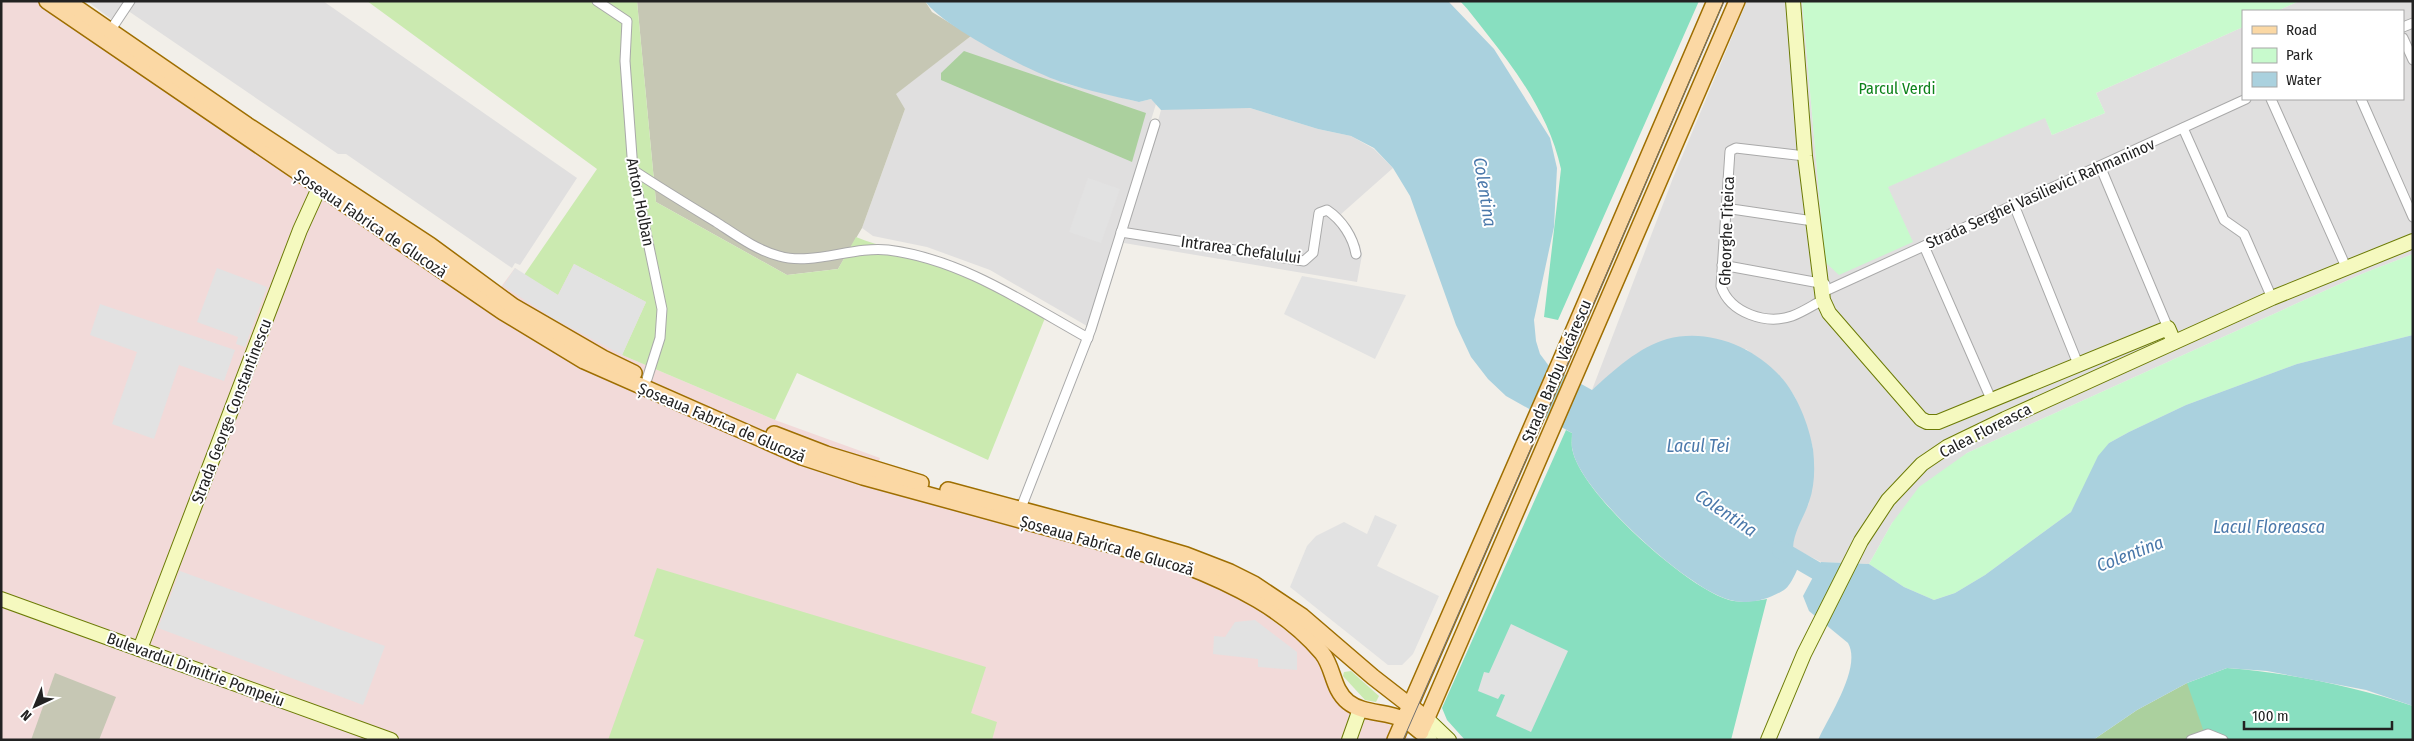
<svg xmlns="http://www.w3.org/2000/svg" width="2414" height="741" viewBox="0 0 2414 741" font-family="'Fira Sans Condensed',sans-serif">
  <rect width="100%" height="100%" fill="#f2efe9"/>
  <g fill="#e0dfdf">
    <path d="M 87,1 L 323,1 L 577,178 L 520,265 L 515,263 L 512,268 L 346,154 L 338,154 L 121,6 L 111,19 Z"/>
    <path d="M 1747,1 L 1802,1 L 1825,262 L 1887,187 L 2045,117 L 2052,135 L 2105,113 L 2096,93 L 2243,27 L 2243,99 L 2403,99 L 2403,11 L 2277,11 L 2299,1 L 2413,1 L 2413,254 L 2364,273 L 1967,453 L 1892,523 L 1869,564 L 1821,562 L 1793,548 L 1793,536 L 1809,503 L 1813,448 L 1806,425 L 1795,397 L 1781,377 L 1764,363 L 1746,349 L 1630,359 L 1592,390 L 1673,178 Z"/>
    <path d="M 971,36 L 1063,83 L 1139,102 L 1151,99 L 1156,104 L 1087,326 L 990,270 L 927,247 L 873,236 L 862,228 L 905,109 L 895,94 Z"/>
    <path d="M 1194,108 L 1250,108 L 1318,129 L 1351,136 L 1374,149 L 1393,168 L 1340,215 L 1360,245 L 1362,255 L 1357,282 L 1124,243 L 1161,110 Z"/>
  </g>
  <path fill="#f2dad9" d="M 1,1 L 55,1 L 495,295 L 515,268 L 524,275 L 574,264 L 646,302 L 622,355 L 775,420 L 880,458 L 871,484 L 1169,564 L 1236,593 L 1317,654 L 1328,682 L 1411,740 L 1,740 Z"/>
  <g fill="#c6c7b4">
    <path d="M 637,1 L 925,1 L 932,12 L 971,36 L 896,94 L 905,109 L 862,228 L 838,269 L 787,275 L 656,202 Z"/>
    <path d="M 55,673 L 116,697 L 99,740 L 31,740 Z"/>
  </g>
  <g fill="#cbeab0">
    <path d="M 367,1 L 637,1 L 656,202 L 787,275 L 838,269 L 856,237 C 890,252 929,251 963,266 C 992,279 1020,298 1047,313 L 988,460 L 797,373 L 775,420 L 622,355 L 646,302 L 574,264 L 558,295 L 524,275 L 597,169 Z"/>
    <path d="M 657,568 L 986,667 L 971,713 L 997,722 L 992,740 L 608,740 L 644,640 L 634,636 Z"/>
    <path d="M 1351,671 L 1379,696 L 1376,702 L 1365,700 L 1343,676 L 1344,672 Z"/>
  </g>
  <g fill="#abd09e">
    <path d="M 964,51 L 1146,113 L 1132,162 L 941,80 L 941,73 Z"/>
    <path d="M 2187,683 L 2413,740 L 2206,738 L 2202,740 L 2093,740 L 2137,710 Z"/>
  </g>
  <g fill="#c8facd">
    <path d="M 1802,1 L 2299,1 L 2277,11 L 2243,11 L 2243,27 L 2096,93 L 2105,113 L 2052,135 L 2045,118 L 1888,187 L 1913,242 L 1839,275 L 1825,262 Z"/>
    <path d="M 2413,254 L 2413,335 L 2297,364 L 2186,405 L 2129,432 L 2109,443 L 2071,512 L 1985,575 L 1955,593 L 1934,600 L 1904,587 L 1869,564 L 1892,523 L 1919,487 L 1967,453 L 2364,273 Z"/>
  </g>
  <g fill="#88dfc0">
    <path d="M 1460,1 L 1699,1 L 1558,320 L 1544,317 L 1561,169 C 1550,118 1519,74 1487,34 C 1478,23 1470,11 1460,1 Z"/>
    <path d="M 1566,430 L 1572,433 C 1572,439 1571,447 1573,452 C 1583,495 1687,588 1729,600 C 1741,603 1755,601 1767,599 L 1731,740 L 1465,740 L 1447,720 L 1442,708 Z"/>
    <path d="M 2227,668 C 2290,673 2353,686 2413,706 L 2413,740 L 2214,740 L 2206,738 L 2187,683 Z"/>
  </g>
  <g fill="#e2e2e2">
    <path d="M 1088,178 L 1120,189 L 1101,243 L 1069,232 Z"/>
    <path d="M 574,264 L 646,302 L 622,355 L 554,319 L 503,286 L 515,268 L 558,295 Z"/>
    <path d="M 217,268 L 267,287 L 245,347 L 236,344 L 238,337 L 197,322 Z"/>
    <path d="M 1302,276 L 1406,295 L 1375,359 L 1284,314 Z"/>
    <path d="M 100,304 L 235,350 L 224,381 L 179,365 L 154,439 L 112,424 L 137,352 L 90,335 Z"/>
    <path d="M 1375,515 L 1397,525 L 1377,566 L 1439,596 L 1413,654 L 1402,665 L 1388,665 L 1290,587 L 1307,546 L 1316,536 L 1344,522 L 1367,534 Z"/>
    <path d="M 180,571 L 385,646 L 363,705 L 158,628 Z"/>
    <path d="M 1255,620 L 1297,652 L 1297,670 L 1258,667 L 1258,659 L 1213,654 L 1214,636 L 1225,637 L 1235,622 Z"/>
    <path d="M 1511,624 L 1568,651 L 1531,732 L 1496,716 L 1505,695 L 1501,694 L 1498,699 L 1478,691 L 1484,672 L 1489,673 Z"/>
  </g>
  <g fill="#aad1de">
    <path d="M 925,1 L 1448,1 L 1494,49 L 1550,138 L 1557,168 L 1554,227 L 1534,320 L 1536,341 L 1540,354 L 1549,366 L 1592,390 C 1614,370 1639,347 1667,339 C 1708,328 1753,346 1781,377 C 1797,395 1809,425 1813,449 C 1815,467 1815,485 1809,502 C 1804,518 1794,530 1793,548 L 1804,554 C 1799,564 1793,584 1784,590 C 1768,600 1748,605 1730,600 C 1689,590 1582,493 1573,452 C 1571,446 1572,439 1572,433 L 1506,396 L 1488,379 L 1471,357 L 1456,325 L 1410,196 L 1393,168 L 1374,148 L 1351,136 L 1318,129 L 1250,108 L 1161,110 L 1151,99 L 1139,102 C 1114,96 1089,91 1065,83 C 1034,74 942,26 925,1 Z"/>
    <path d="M 2413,335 L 2413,706 L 2366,690 L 2267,671 L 2227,668 L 2187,683 L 2137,710 L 2093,740 L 1818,740 C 1829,716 1862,667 1848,643 L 1809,611 L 1803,596 L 1821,562 L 1869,564 L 1904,587 L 1934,600 L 1955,593 L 1985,575 L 2071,512 L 2098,456 L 2109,443 L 2129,432 L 2186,405 L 2297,364 Z"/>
  </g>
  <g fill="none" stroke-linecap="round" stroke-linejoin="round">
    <path stroke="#aad1de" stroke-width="18" d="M 1781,550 L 1836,582"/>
    <defs>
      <g id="street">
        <path d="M 597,1 L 627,21 L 625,61 L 633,170 L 662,309 L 660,338 L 647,379"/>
        <path d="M 2403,27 L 2413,23"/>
        <path d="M 110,31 L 130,1"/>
        <path d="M 2403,38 L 2413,60"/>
        <path d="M 2271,99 L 2346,267"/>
        <path d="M 2361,99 L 2413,217"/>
        <path d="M 2183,128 L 2224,220 L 2244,234 L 2272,298"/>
        <path d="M 1805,156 L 1736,148 L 1730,151 L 1721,286 C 1730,313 1766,325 1792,316 C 1803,312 1813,305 1823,300"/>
        <path d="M 2100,166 L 2168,328"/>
        <path d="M 633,170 C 660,188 688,205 716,222 C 736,235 756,250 779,256 C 812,266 853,246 888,250 C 961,259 1025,303 1088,338"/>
        <path d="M 2014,205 L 2078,364"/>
        <path d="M 1725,208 L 1813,221"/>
        <path d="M 1121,232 L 1304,261 L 1313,253 L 1319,213 L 1327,210 C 1342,220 1353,237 1356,254"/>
        <path d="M 1924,246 L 1991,399"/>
        <path d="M 1722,265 L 1825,284"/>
        <path d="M 1821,293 L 2246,99"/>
        <path d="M 1019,513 L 1091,329 L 1155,124"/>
        <path d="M 2191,740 L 2208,734 L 2223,740"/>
      </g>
      <g id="secondary">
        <path d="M 1793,1 L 1805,156 L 1823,300 L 1829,313 L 1921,419 L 1927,422 L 1938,422 L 2168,328 L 2174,342"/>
        <path d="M 1,599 L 391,740"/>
        <path d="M 140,649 L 300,230 L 324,177"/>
        <path d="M 1427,719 L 1449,740"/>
        <path d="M 1421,732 L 1430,740"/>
        <path d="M 1349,740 L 1360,709"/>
        <path d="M 1768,740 L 1804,654 L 1861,541 L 1888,500 L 1922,464 L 1947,447 L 2005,419 L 2272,298 L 2413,241"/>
      </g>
      <g id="primary">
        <path d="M 47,1 L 503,312 L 584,361 L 802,457 L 863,477 L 1181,564 C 1233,584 1286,610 1322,653 C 1334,668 1332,689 1348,702 C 1363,714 1385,711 1403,719 C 1409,721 1415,728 1421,732"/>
        <path d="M 67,1 L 247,125 L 430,245 L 513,306 L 603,358 L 634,373"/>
        <path d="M 774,434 L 826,454 L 921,483"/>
        <path d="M 948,490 L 1135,540 L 1186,555 L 1230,572 L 1254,584 L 1302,616 L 1373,677 L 1427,719"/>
        <path d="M 1423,727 L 1737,1"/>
        <path d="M 1395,740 L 1563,355 L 1715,1"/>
      </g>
    </defs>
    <use href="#street" stroke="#a9a9a9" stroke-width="11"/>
    <use href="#secondary" stroke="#6c7b06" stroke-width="16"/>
    <use href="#primary" stroke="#9e6e01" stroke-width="18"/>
    <use href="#street" stroke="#fff" stroke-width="9"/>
    <use href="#secondary" stroke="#f5f9bf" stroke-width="14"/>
    <use href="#primary" stroke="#fbd8a4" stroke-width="15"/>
    <path stroke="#707070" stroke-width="1" d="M 1403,740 L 1549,407 L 1724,1"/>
  </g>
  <g text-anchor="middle" stroke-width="4" stroke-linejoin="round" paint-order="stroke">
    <g font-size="16" fill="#0d821a" stroke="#fff">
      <text x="1897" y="94">Parcul Verdi</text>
    </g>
    <g font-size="16" fill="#222" stroke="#fff">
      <text transform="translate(2040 193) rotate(-24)" y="6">Strada Serghei Vasilievici Rahmaninov</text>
      <text transform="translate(641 202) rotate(79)" y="6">Anton Holban</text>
      <text transform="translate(371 223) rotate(34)" y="6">Șoseaua Fabrica de Glucoză</text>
      <text transform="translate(1726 231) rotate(-88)" y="6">Gheorghe Titeica</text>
      <text transform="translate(1241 249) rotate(8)" y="6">Intrarea Chefalului</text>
      <text transform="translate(1556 371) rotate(-67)" y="6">Strada Barbu Văcărescu</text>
      <text transform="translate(231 411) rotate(-69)" y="6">Strada George Constantinescu</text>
      <text transform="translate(722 422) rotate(23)" y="6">Șoseaua Fabrica de Glucoză</text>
      <text transform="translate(1985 430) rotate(-27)" y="6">Calea Floreasca</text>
      <text transform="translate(1107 545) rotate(16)" y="6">Șoseaua Fabrica de Glucoză</text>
      <text transform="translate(196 669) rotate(20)" y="6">Bulevardul Dimitrie Pompeiu</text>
    </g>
    <g font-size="18" font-style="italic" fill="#4a78aa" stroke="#fff">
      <text transform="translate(1485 192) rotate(81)" y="6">Colentina</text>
      <text x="1698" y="452">Lacul Tei</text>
      <text transform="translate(1726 513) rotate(34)" y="6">Colentina</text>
      <text x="2269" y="533">Lacul Floreasca</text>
      <text transform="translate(2130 554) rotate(-21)" y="6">Colentina</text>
    </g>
  </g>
  <rect width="2414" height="741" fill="none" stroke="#222222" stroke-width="5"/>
  <rect x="2242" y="10" width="162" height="90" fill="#ffffff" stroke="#a7a7a7"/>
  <rect x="2252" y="26" width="25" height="8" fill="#fbd8a4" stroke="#a7a7a7"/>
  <text x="2286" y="35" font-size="15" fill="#222222">Road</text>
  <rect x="2252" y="48" width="25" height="15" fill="#c8facd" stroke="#a7a7a7"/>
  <text x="2286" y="60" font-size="15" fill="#222222">Park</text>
  <rect x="2252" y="72" width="25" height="15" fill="#aad1de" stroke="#a7a7a7"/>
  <text x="2286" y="85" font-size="15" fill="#222222">Water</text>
  <g transform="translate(35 706) rotate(224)" stroke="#ffffff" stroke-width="4" paint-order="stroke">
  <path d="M0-4L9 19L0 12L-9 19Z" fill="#222222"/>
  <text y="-8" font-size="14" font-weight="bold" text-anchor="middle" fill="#222222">N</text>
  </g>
  <path d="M2244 721v8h148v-8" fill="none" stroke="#222222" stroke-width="2.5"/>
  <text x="2252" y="721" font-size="15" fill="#222222" stroke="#ffffff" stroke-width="4" paint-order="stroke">100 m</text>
</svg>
